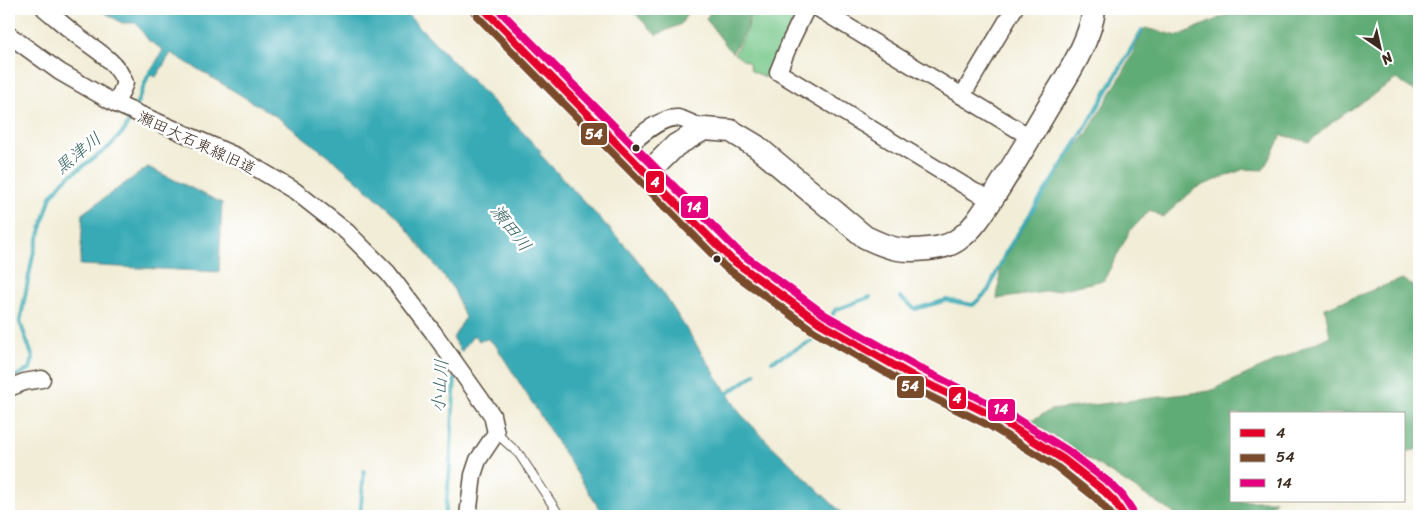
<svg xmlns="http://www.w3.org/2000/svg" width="1428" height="525" viewBox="0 0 1428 525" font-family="Sriracha,'Klee One',sans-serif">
  <rect width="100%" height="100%" fill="#fff"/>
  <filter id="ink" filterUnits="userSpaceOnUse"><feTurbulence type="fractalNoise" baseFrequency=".02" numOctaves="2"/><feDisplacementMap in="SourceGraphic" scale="10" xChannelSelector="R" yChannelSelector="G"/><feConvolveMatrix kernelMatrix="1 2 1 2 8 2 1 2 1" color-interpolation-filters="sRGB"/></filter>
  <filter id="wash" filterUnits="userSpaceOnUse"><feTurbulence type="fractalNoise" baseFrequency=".0096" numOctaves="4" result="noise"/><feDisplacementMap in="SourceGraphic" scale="20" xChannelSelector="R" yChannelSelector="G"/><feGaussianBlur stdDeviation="1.12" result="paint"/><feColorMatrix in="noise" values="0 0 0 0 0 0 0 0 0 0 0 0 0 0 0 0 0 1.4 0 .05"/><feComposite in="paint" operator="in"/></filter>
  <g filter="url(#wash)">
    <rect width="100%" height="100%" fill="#f1edd7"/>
    <path fill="#77c88a" stroke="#597954" d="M 751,9 L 791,9 L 797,12 L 768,78 L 751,71 L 749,63 L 734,54 L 748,28 Z"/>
    <g fill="#61ac76" stroke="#4e6b4a">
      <path d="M 631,9 L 690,9 L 681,24 L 656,35 Z"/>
      <path d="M 712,9 L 749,9 L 747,28 L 732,53 L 706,19 Z"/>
      <path d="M 1240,9 L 1419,9 L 1419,94 L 1396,79 L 1334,121 L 1309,142 L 1282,135 L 1263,170 L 1244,169 L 1196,188 L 1163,217 L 1150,210 L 1130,231 L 1104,280 L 1059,290 L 997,299 L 1001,264 L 1071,152 L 1086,135 L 1124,71 L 1145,28 L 1178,36 Z"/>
      <path d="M 1402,279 L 1419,289 L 1419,449 L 1404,452 L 1404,414 L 1232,414 L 1232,501 L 1276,501 L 1264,513 L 1270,516 L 1178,516 L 1030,421 L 1051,410 L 1210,391 L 1330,336 L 1325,308 Z"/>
    </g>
    <g fill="#39aab5" stroke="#3a6a6a">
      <path d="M 99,9 L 402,9 L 542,152 L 539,153 L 632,253 L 664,294 L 740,413 L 769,443 L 845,516 L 604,516 L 496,346 L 488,339 L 479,341 L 474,335 L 461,352 L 453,338 L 465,318 L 454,290 L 397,216 L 336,162 L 277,117 L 171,53 L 156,77 L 149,74 L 163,50 L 148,40 L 136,23 L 122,23 Z"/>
      <path d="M 148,167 L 222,203 L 219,272 L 80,265 L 83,213 Z"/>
    </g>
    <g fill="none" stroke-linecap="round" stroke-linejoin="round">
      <g stroke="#39aab5" stroke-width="4">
        <path d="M 135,108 L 148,76 L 151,71"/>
        <path d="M 900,297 L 915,309 L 947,300 L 973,305 L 988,291 L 1006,252 L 1088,124 L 1142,30"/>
        <path d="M 833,314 L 835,310 L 870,297"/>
        <path d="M 772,361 L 818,338 L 821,334"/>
        <path d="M 9,379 L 30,369 L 33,358 L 20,322 L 33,255 L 51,196 L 64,180 L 109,147 L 124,131 L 132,114"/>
        <path d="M 723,393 L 728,393 L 755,374"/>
        <path d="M 360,516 L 364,471"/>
        <path d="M 445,516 L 450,467 L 455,374"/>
      </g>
    </g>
  </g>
  <g filter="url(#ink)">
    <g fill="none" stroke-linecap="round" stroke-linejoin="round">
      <defs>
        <path id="lane" d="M 496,433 L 519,454 L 560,516"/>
        <g id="street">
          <path d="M 45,9 C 56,18 67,28 79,37 C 96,50 117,61 125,83 L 116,104"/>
          <path d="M 806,9 L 791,40 L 778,72 L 975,192 L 992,199"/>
          <path d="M 819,9 L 1030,137"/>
          <path d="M 9,35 L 60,72 L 116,104 L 236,156 L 295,191 L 347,232 L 388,273 L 433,332 L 492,415 L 496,433 L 478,460 L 473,475 L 468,516"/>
          <path d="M 962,96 L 1014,9"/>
          <path d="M 624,150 C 636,139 660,116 678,118 C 687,120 697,126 704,129"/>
          <path d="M 9,388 L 24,382 L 42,379"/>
        </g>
        <path id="secondary" d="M 647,174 L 676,145 L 704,129 L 731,131 L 756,146 L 865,237 C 890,249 900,252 928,249 C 939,248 951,246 960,238 C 973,229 983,213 992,199 C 1011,169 1030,138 1048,107 C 1065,80 1091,40 1094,9"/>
        <path id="primary" d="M 484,9 L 564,91 L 731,259 L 820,323 L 918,379 L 997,418 L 1063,459 L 1104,491 L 1114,501 L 1124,516"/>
      </defs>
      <use href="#lane" stroke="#56473a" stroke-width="10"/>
      <use href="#street" stroke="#56473a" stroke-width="19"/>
      <use href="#secondary" stroke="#56473a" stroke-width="25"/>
      <use href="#primary" stroke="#56473a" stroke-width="28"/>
      <use href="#lane" stroke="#fff" stroke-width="8"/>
      <use href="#street" stroke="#fff" stroke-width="16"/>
      <use href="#secondary" stroke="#fff" stroke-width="22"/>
      <use href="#primary" stroke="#fff" stroke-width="25"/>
      <defs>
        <path id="bus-1" d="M 484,9 L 731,259 L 820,323 L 918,379 L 997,418 L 1063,459 L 1104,491 L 1114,501 L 1124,516"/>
        <path id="bus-2" d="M 477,16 L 725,267 L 815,332 L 913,388 L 992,427 L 1057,467 L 1097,499 L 1112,516"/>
        <path id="bus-3" d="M 498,9 L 738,251 L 825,315 L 923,370 L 1002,410 L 1068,451 L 1111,484 L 1122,495 L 1132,510"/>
      </defs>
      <use href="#bus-1" stroke="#fff" stroke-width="11"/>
      <use href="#bus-2" stroke="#fff" stroke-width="11"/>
      <use href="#bus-3" stroke="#fff" stroke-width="11"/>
      <use href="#bus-1" stroke="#e4002b" stroke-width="8"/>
      <use href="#bus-2" stroke="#7a4b2a" stroke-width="8"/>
      <use href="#bus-3" stroke="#e5007d" stroke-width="8"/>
    </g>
  </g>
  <g fill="#3b2a1e" stroke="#fff" stroke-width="2">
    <circle cx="636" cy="148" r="4.5"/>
    <circle cx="717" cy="259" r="4.5"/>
  </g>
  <g text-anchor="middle" stroke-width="5" stroke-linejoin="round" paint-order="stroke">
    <g font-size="16" fill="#3b2a1e" stroke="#fff">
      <text transform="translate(197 142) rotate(25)" y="6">瀬田大石東線旧道</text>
    </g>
    <g font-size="18" font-style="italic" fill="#3a6462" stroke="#fff">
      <text transform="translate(78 153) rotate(-39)" y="6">黒津川</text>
      <text transform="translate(511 228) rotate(52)" y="6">瀬田川</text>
      <text transform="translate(440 386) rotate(-86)" y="6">小山川</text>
    </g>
  </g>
  <g stroke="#fff" stroke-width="2">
    <rect x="580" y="122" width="28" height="24" rx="5" fill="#7a4b2a"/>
    <rect x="645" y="170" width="20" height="24" rx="5" fill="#e4002b"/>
    <rect x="680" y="195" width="29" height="24" rx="5" fill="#e5007d"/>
    <rect x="896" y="375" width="29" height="24" rx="5" fill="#7a4b2a"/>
    <rect x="948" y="386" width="19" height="24" rx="5" fill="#e4002b"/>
    <rect x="987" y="398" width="29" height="24" rx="5" fill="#e5007d"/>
  </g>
  <g font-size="14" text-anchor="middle" font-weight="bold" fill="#fff">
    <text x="594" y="139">54</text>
    <text x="655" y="187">4</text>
    <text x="694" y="212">14</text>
    <text x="910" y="391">54</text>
    <text x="957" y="403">4</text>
    <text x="1001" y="414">14</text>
  </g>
  <rect width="1428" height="525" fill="none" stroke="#fff" stroke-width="30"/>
  <rect x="1230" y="412" width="175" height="90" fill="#ffffff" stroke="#b1aaa5"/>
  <rect x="1240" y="429" width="25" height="8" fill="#e4002b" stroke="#b1aaa5"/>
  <text x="1276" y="438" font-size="15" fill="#3b2a1e">4</text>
  <rect x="1240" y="454" width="25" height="8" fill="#7a4b2a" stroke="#b1aaa5"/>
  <text x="1276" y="462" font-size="15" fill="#3b2a1e">54</text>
  <rect x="1240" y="479" width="25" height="8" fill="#e5007d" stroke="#b1aaa5"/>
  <text x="1276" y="488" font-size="15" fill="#3b2a1e">14</text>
  <g transform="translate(1380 48) rotate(146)" stroke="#ffffff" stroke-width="4" paint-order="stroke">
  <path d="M0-4L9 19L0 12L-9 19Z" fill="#3b2a1e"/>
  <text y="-8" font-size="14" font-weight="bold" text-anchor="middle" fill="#3b2a1e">N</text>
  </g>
</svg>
